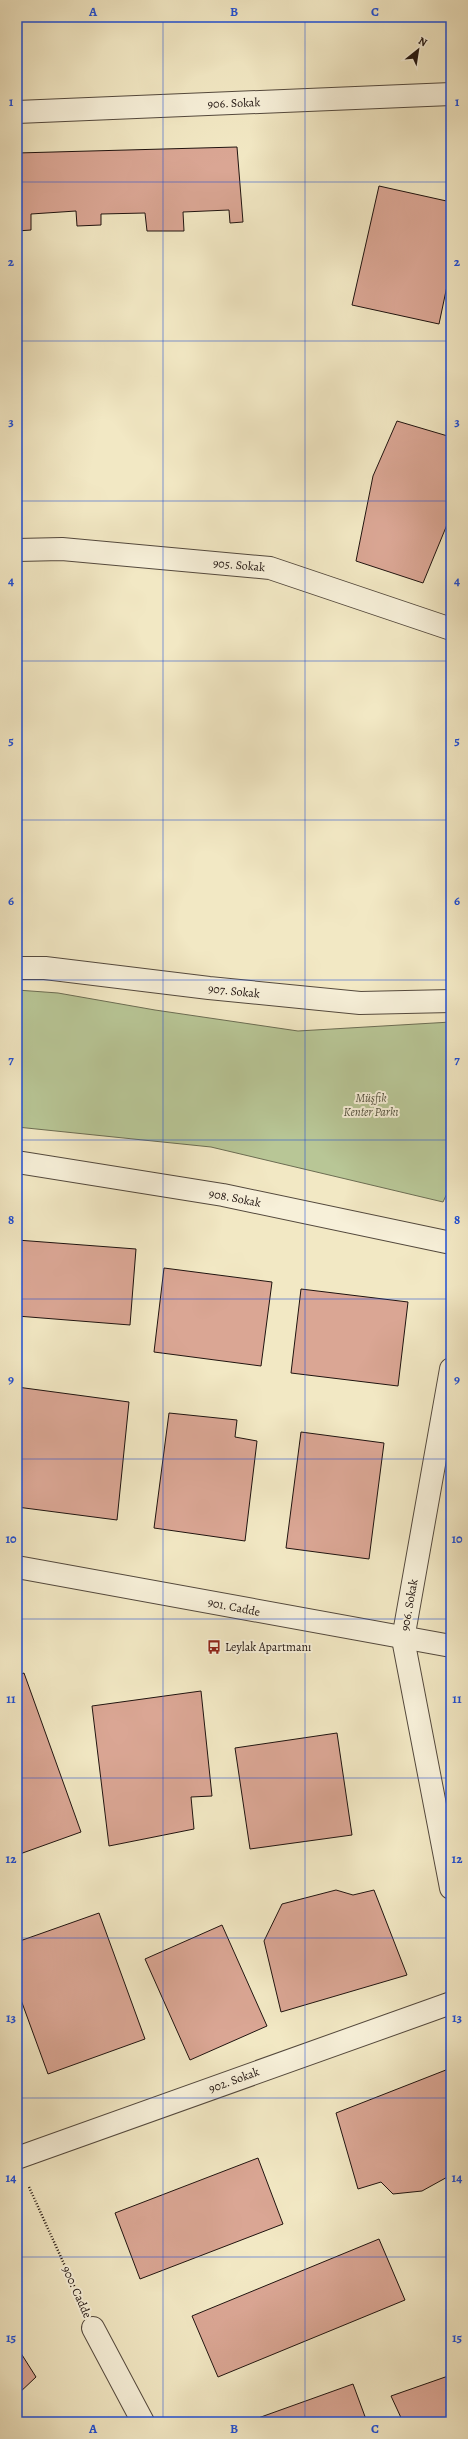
<svg xmlns="http://www.w3.org/2000/svg" width="468" height="2439" viewBox="0 0 468 2439" font-family="Alegreya,serif">
  <rect width="100%" height="100%" fill="#f2e8c4"/>
  <filter id="stains"><feTurbulence type="fractalNoise" baseFrequency=".005" numOctaves="4"/><feColorMatrix values="0 0 0 0 .2 0 0 0 0 .09 0 0 0 0 .02 0 0 0 .5 -.17"/></filter>
  <radialGradient id="worn" r=".72"><stop offset=".6" stop-color="#630" stop-opacity="0"/><stop offset="1" stop-color="#630" stop-opacity=".3"/></radialGradient>
  <path fill="#b8c696" stroke="#6c6d53" d="M 17,990 L 58,993 L 155,1010 L 298,1031 L 451,1022 L 451,1185 L 443,1202 L 211,1147 L 17,1127 Z"/>
  <g fill="#daa694" stroke="#201410">
    <path d="M 237,147 L 243,222 L 230,223 L 229,210 L 183,212 L 184,231 L 147,231 L 145,213 L 101,214 L 101,225 L 77,226 L 76,211 L 31,214 L 31,230 L 17,231 L 17,153 Z"/>
    <path d="M 379,186 L 451,202 L 451,267 L 439,324 L 352,305 Z"/>
    <path d="M 397,421 L 451,437 L 451,515 L 423,583 L 356,561 L 373,476 Z"/>
    <path d="M 17,1240 L 136,1249 L 130,1325 L 17,1316 Z"/>
    <path d="M 164,1268 L 272,1282 L 261,1366 L 154,1352 Z"/>
    <path d="M 301,1289 L 408,1302 L 398,1386 L 291,1373 Z"/>
    <path d="M 17,1387 L 129,1402 L 117,1520 L 17,1507 Z"/>
    <path d="M 169,1413 L 237,1420 L 235,1437 L 257,1441 L 245,1541 L 154,1528 Z"/>
    <path d="M 301,1432 L 384,1443 L 369,1559 L 286,1548 Z"/>
    <path d="M 24,1673 L 81,1832 L 17,1855 L 17,1676 Z"/>
    <path d="M 201,1691 L 212,1796 L 191,1797 L 194,1829 L 109,1846 L 92,1706 Z"/>
    <path d="M 337,1733 L 352,1835 L 250,1849 L 235,1748 Z"/>
    <path d="M 336,1890 L 353,1895 L 374,1890 L 407,1975 L 281,2012 L 264,1941 L 282,1904 Z"/>
    <path d="M 99,1913 L 145,2039 L 48,2074 L 17,1989 L 17,1942 Z"/>
    <path d="M 222,1925 L 267,2026 L 190,2060 L 145,1959 Z"/>
    <path d="M 451,2068 L 451,2175 L 422,2191 L 393,2194 L 381,2182 L 358,2189 L 336,2113 Z"/>
    <path d="M 258,2158 L 283,2224 L 140,2279 L 115,2213 Z"/>
    <path d="M 379,2239 L 405,2300 L 218,2377 L 192,2316 Z"/>
    <path d="M 17,2347 L 36,2377 L 17,2395 Z"/>
    <path d="M 451,2375 L 451,2422 L 403,2422 L 391,2396 Z"/>
    <path d="M 353,2384 L 367,2422 L 247,2422 Z"/>
  </g>
  <g fill="none" stroke-linecap="round" stroke-linejoin="round">
    <defs>
      <g id="minor">
        <path d="M 17,112 L 451,94"/>
        <path d="M 17,550 L 62,549 L 270,568 L 451,629"/>
        <path d="M 17,968 L 45,968 L 209,988 L 360,1003 L 451,1001"/>
        <path d="M 17,1162 L 223,1195 L 451,1243"/>
        <path d="M 451,1369 L 403,1639 L 451,1888"/>
        <path d="M 17,1567 L 451,1646"/>
        <path d="M 17,2158 L 451,2003"/>
        <path d="M 93,2328 L 143,2422"/>
      </g>
    </defs>
    <use href="#minor" stroke="#54493d" stroke-width="24"/>
    <path stroke="#201410" stroke-width="2.5" stroke-dasharray="1 2" stroke-linecap="butt" d="M 29,2187 L 80,2299"/>
    <use href="#minor" stroke="#f7f0d9" stroke-width="22"/>
  </g>
  <path fill="none" stroke="#1d4ed8" stroke-width="1" stroke-opacity="0.55" d="M 163,17 L 163,2422M 305,17 L 305,2422M 17,182 L 451,182M 17,341 L 451,341M 17,501 L 451,501M 17,661 L 451,661M 17,820 L 451,820M 17,980 L 451,980M 17,1140 L 451,1140M 17,1299 L 451,1299M 17,1459 L 451,1459M 17,1619 L 451,1619M 17,1778 L 451,1778M 17,1938 L 451,1938M 17,2098 L 451,2098M 17,2257 L 451,2257"/>
  <defs>
    <symbol id="bus-bare" viewBox="-9 -9 18 18"><path d="M-5-6H5V4H4V6H2V4H-2V6H-4V4H-5ZM-3.5-4V0h7V-4ZM-3.5 1.2v1.5H-2V1.2ZM2 1.2v1.5H3.5V1.2Z" fill="#8f2418" stroke="#f7f0d9" stroke-width="2.5" paint-order="stroke"/></symbol>
  </defs>
  <g fill-rule="evenodd">
    <use href="#bus-bare" x="204" y="1637" width="20" height="20"/>
  </g>
  <g text-anchor="middle" stroke-width="4" stroke-linejoin="round" paint-order="stroke">
    <g font-size="12" fill="#201410" stroke="#f7f0d9">
      <text transform="translate(234 103) rotate(-2)" y="4">906. Sokak</text>
      <text transform="translate(239 565) rotate(5)" y="4">905. Sokak</text>
      <text transform="translate(234 991) rotate(6)" y="4">907. Sokak</text>
      <text transform="translate(235 1198) rotate(11)" y="4">908. Sokak</text>
      <text transform="translate(409 1605) rotate(-80)" y="4">906. Sokak</text>
      <text transform="translate(234 1607) rotate(11)" y="4">901. Cadde</text>
      <text transform="translate(234 2080) rotate(-20)" y="4">902. Sokak</text>
      <text transform="translate(77 2292) rotate(66)" y="4">900. Cadde</text>
    </g>
    <g font-size="12" font-style="italic" fill="#55523f" stroke="#f7f0d9">
      <text x="371" y="1102">Müşfik<tspan x="371" dy="14">Kenter Parkı</tspan></text>
    </g>
    <g font-size="12" fill="#201410" stroke="#f7f0d9" text-anchor="start">
      <text x="225" y="1651">Leylak Apartmanı</text>
    </g>
  </g>
  <rect width="468" height="2439" fill="none" stroke="#f2e8c4" stroke-width="44"/>
  <g transform="translate(418 50) rotate(30)" stroke="#f7f0d9" stroke-width="3" paint-order="stroke">
  <path d="M0-3L7 15L0 10L-7 15Z" fill="#201410"/>
  <text y="-6" font-size="11" font-weight="bold" text-anchor="middle" fill="#201410">N</text>
  </g>
  <rect x="22" y="22" width="424" height="2395" fill="none" stroke="#1d4ed8" stroke-width="1.5"/>
  <g font-size="13" text-anchor="middle" font-weight="bold" fill="#1d4ed8">
    <text x="93" y="16">A</text>
    <text x="234" y="16">B</text>
    <text x="375" y="16">C</text>
    <text x="11" y="106">1</text>
    <text x="457" y="106">1</text>
    <text x="11" y="266">2</text>
    <text x="457" y="266">2</text>
    <text x="11" y="426">3</text>
    <text x="457" y="426">3</text>
    <text x="11" y="585">4</text>
    <text x="457" y="585">4</text>
    <text x="11" y="745">5</text>
    <text x="457" y="745">5</text>
    <text x="11" y="905">6</text>
    <text x="457" y="905">6</text>
    <text x="11" y="1064">7</text>
    <text x="457" y="1064">7</text>
    <text x="11" y="1224">8</text>
    <text x="457" y="1224">8</text>
    <text x="11" y="1384">9</text>
    <text x="457" y="1384">9</text>
    <text x="11" y="1543">10</text>
    <text x="457" y="1543">10</text>
    <text x="11" y="1703">11</text>
    <text x="457" y="1703">11</text>
    <text x="11" y="1863">12</text>
    <text x="457" y="1863">12</text>
    <text x="11" y="2022">13</text>
    <text x="457" y="2022">13</text>
    <text x="11" y="2182">14</text>
    <text x="457" y="2182">14</text>
    <text x="11" y="2342">15</text>
    <text x="457" y="2342">15</text>
    <text x="93" y="2433">A</text>
    <text x="234" y="2433">B</text>
    <text x="375" y="2433">C</text>
  </g>
  <rect width="100%" height="100%" filter="url(#stains)"/>
  <rect width="100%" height="100%" fill="url(#worn)"/>
</svg>
